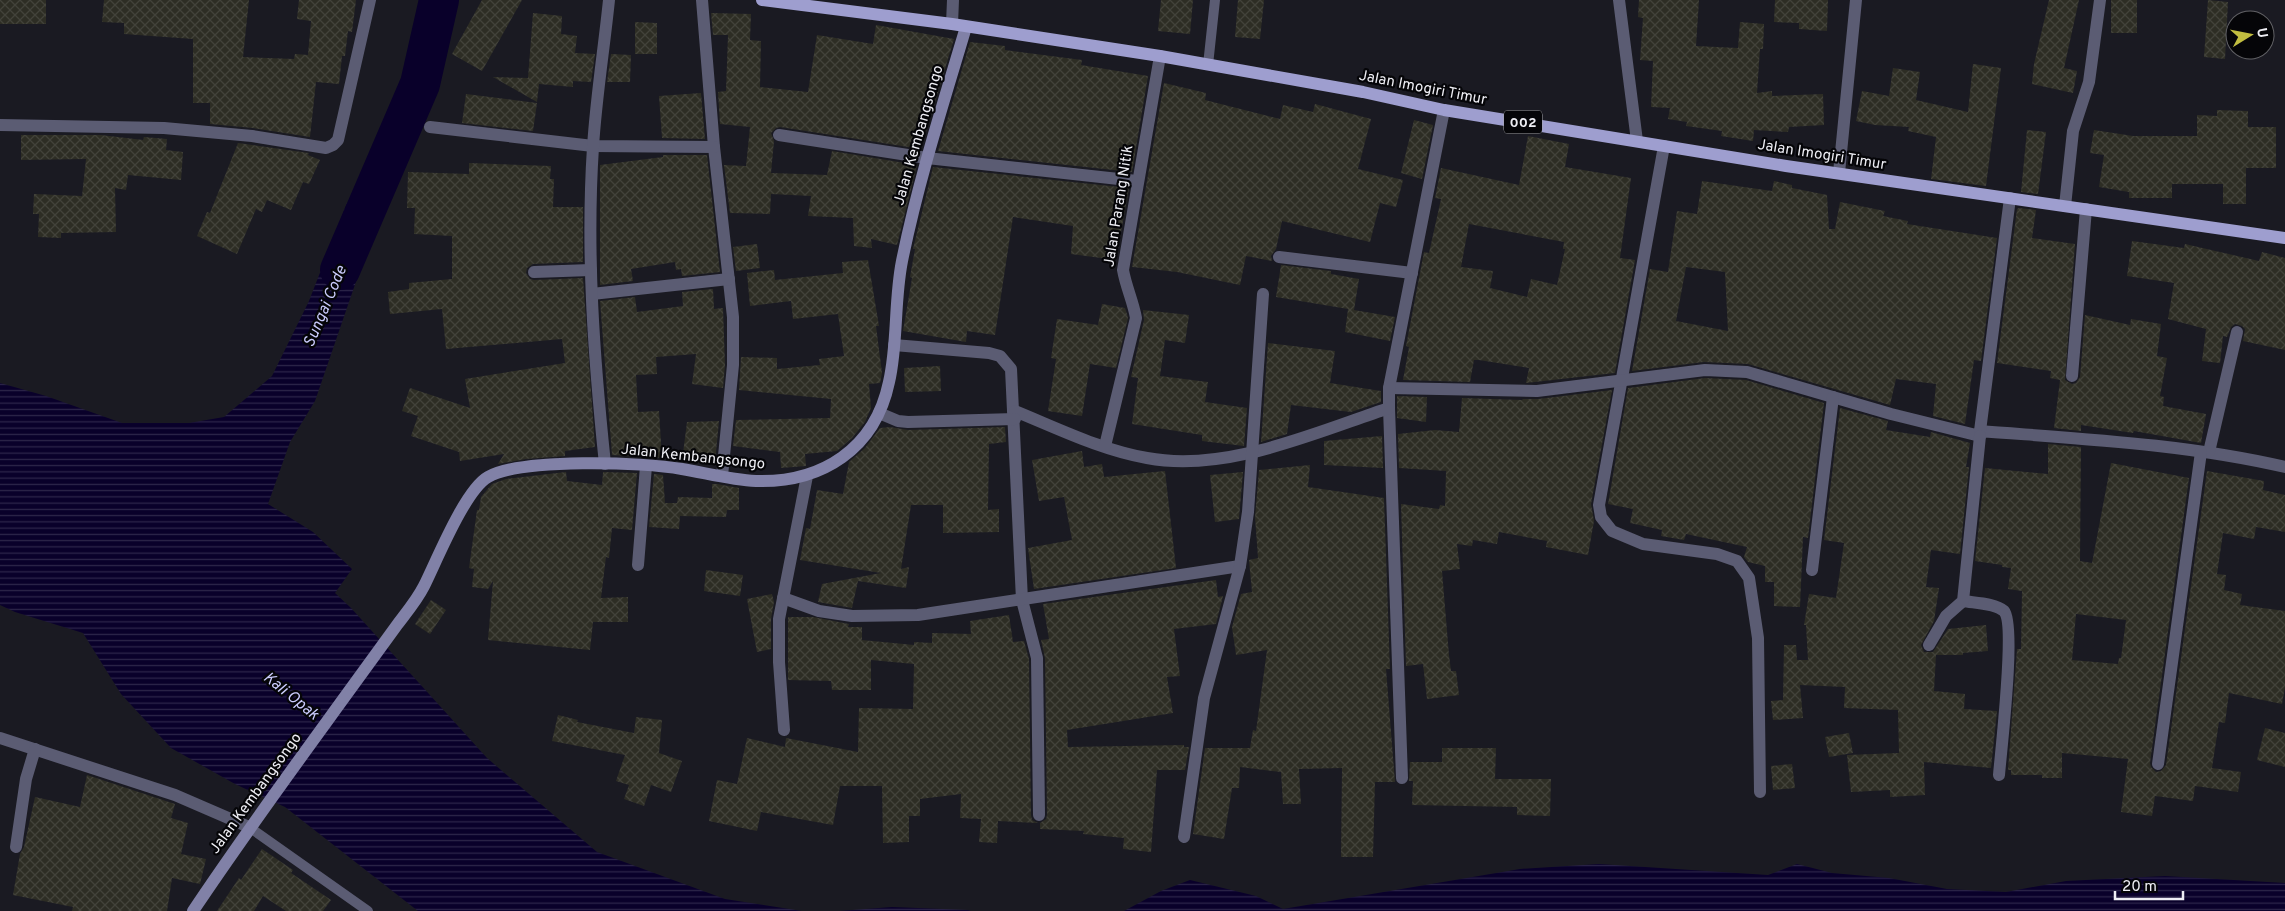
<svg xmlns="http://www.w3.org/2000/svg" width="2285" height="911" viewBox="0 0 2285 911" font-family="Overpass,sans-serif">
  <defs>
    <pattern id="water-rules" width="6" height="5" patternUnits="userSpaceOnUse" patternTransform="scale(1.25)"><rect width="6" height="5" fill="#09002a"/><path d="M0 2.5h6" fill="none" stroke="#2d264a"/></pattern>
    <pattern id="building-cross-hatch" width="8" height="8" patternUnits="userSpaceOnUse" patternTransform="scale(1.25)"><rect width="8" height="8" fill="#2d2d24"/><path d="M0 0l8 8M0 8l8-8" fill="none" stroke="#42423a"/></pattern>
  </defs>
  <rect width="100%" height="100%" fill="#1a1a22"/>
  <g fill="url(#water-rules)">
    <path d="M 347,203 L 372,235 L 315,401 L 290,442 L 268,504 L 313,532 L 352,569 L 335,593 L 351,608 L 487,758 L 597,852 L 725,899 L 802,911 L 418,911 L 285,807 L 235,784 L 171,748 L 121,694 L 83,633 L 15,612 L 0,605 L 0,383 L 46,396 L 122,423 L 189,423 L 224,417 L 272,376 L 309,301 Z"/>
    <path d="M 1599,864 L 1768,875 L 1797,864 L 1832,873 L 1889,878 L 1947,889 L 2006,892 L 2066,881 L 2165,876 L 2285,883 L 2285,911 L 1124,911 L 1161,891 L 1190,880 L 1256,896 L 1283,909 L 1520,869 Z"/>
    <path d="M 892,907 L 968,910 L 971,911 L 839,911 Z"/>
  </g>
  <g fill="none" stroke-linecap="round" stroke-linejoin="round">
    <path stroke="#09002a" stroke-width="40" d="M 340,270 L 420,84 L 439,0"/>
  </g>
  <g fill="url(#building-cross-hatch)" fill-rule="evenodd">
    <rect x="0" y="0" width="46" height="24"/>
    <path d="M 104,0 L 249,0 L 243,57 L 294,59 L 295,54 L 308,55 L 311,21 L 297,19 L 299,0 L 356,0 L 352,32 L 348,31 L 345,56 L 342,56 L 339,84 L 316,82 L 310,137 L 253,128 L 210,124 L 210,103 L 193,103 L 193,39 L 124,34 L 124,23 L 102,22 Z"/>
    <path d="M 482,0 L 522,0 L 482,71 L 452,54 Z"/>
    <path d="M 1161,0 L 1193,0 L 1190,34 L 1158,31 Z"/>
    <path d="M 1238,0 L 1264,0 L 1260,39 L 1235,37 Z"/>
    <path d="M 1639,0 L 1699,0 L 1696,46 L 1738,48 L 1740,22 L 1764,24 L 1763,49 L 1760,49 L 1757,93 L 1772,91 L 1772,96 L 1823,94 L 1824,125 L 1789,127 L 1788,132 L 1754,130 L 1753,141 L 1721,136 L 1722,131 L 1686,126 L 1687,122 L 1668,119 L 1670,108 L 1651,107 L 1653,61 L 1640,60 L 1643,18 L 1638,17 Z"/>
    <path d="M 1775,0 L 1828,0 L 1827,31 L 1799,29 L 1799,23 L 1774,22 Z"/>
    <path d="M 2049,0 L 2079,0 L 2064,68 L 2077,71 L 2073,93 L 2032,84 L 2034,64 Z"/>
    <rect x="2111" y="0" width="26" height="33"/>
    <path d="M 2208,0 L 2228,2 L 2225,59 L 2204,57 Z"/>
    <path d="M 533,13 L 562,16 L 561,34 L 577,36 L 575,53 L 595,54 L 591,82 L 573,81 L 573,87 L 539,84 L 537,102 L 493,77 L 528,78 Z"/>
    <path d="M 711,13 L 751,14 L 750,40 L 761,41 L 760,87 L 808,92 L 817,35 L 873,44 L 876,25 L 954,39 L 921,149 L 780,127 L 776,128 L 771,133 L 774,141 L 771,173 L 827,175 L 832,151 L 917,165 L 897,245 L 871,239 L 872,248 L 854,246 L 853,218 L 808,216 L 811,196 L 771,194 L 770,214 L 730,213 L 724,165 L 746,166 L 750,127 L 720,124 L 718,92 L 726,91 L 728,35 L 713,35 Z"/>
    <path d="M 635,22 L 657,23 L 657,54 L 635,54 Z"/>
    <path d="M 970,42 L 1005,46 L 1005,50 L 1082,60 L 1081,65 L 1148,76 L 1132,172 L 938,151 Z"/>
    <path d="M 611,54 L 631,55 L 630,82 L 607,82 Z"/>
    <path d="M 1973,64 L 2001,68 L 1986,186 L 1931,179 L 1936,137 L 1908,131 L 1909,127 L 1875,125 L 1856,121 L 1862,91 L 1889,96 L 1893,68 L 1920,72 L 1916,100 L 1968,112 Z"/>
    <path d="M 1164,83 L 1206,93 L 1205,100 L 1280,119 L 1283,105 L 1313,112 L 1315,104 L 1371,119 L 1358,169 L 1403,180 L 1396,207 L 1380,203 L 1370,242 L 1282,221 L 1276,249 L 1271,256 L 1272,261 L 1246,256 L 1240,285 L 1177,272 L 1132,267 Z"/>
    <path d="M 701,93 L 705,139 L 662,138 L 659,96 Z"/>
    <path d="M 466,94 L 537,103 L 533,131 L 462,123 Z"/>
    <path d="M 2217,110 L 2248,111 L 2248,127 L 2276,127 L 2276,168 L 2246,168 L 2246,204 L 2223,204 L 2223,184 L 2172,184 L 2172,198 L 2129,198 L 2129,192 L 2099,187 L 2104,155 L 2090,153 L 2094,130 L 2133,136 L 2197,136 L 2197,115 L 2217,116 Z"/>
    <path d="M 1414,120 L 1433,125 L 1422,179 L 1401,173 Z"/>
    <path d="M 2027,130 L 2046,132 L 2038,194 L 2021,192 Z"/>
    <path d="M 21,135 L 101,135 L 143,140 L 144,137 L 167,139 L 166,150 L 183,152 L 181,180 L 128,175 L 126,190 L 115,188 L 116,232 L 61,233 L 61,238 L 38,237 L 39,214 L 33,214 L 34,194 L 82,196 L 86,159 L 21,160 Z"/>
    <path d="M 1528,136 L 1569,144 L 1565,167 L 1631,178 L 1620,258 L 1635,260 L 1615,373 L 1526,383 L 1529,368 L 1479,360 L 1474,360 L 1470,382 L 1403,380 L 1409,347 L 1406,346 L 1424,252 L 1429,253 L 1441,199 L 1435,198 L 1441,168 L 1519,185 ZM 1469,224 L 1564,242 L 1563,249 L 1565,249 L 1557,285 L 1531,279 L 1527,297 L 1490,288 L 1493,271 L 1461,267 Z"/>
    <path d="M 238,143 L 309,153 L 308,155 L 320,160 L 309,184 L 303,182 L 291,210 L 267,200 L 262,212 L 256,209 L 237,254 L 197,236 L 207,212 L 210,213 Z"/>
    <path d="M 663,155 L 707,155 L 720,272 L 682,276 L 681,269 L 676,270 L 675,262 L 631,269 L 633,281 L 600,285 L 600,165 L 663,157 Z"/>
    <path d="M 469,163 L 551,166 L 550,179 L 554,179 L 553,207 L 583,207 L 583,262 L 533,264 L 527,268 L 526,273 L 530,279 L 534,280 L 583,278 L 595,447 L 565,451 L 565,456 L 526,459 L 498,464 L 504,454 L 460,461 L 459,452 L 411,436 L 418,416 L 402,411 L 410,388 L 470,408 L 465,379 L 565,363 L 562,339 L 446,349 L 442,309 L 390,314 L 388,292 L 409,289 L 409,283 L 452,279 L 452,236 L 414,234 L 415,208 L 407,208 L 408,172 L 469,174 Z"/>
    <path d="M 933,167 L 1129,188 L 1116,260 L 1071,254 L 1073,226 L 1013,217 L 995,335 L 967,331 L 966,342 L 903,331 L 912,278 L 910,277 L 915,249 L 913,249 Z"/>
    <path d="M 1702,181 L 1772,191 L 1774,181 L 1792,185 L 1792,188 L 1827,195 L 1829,229 L 1835,229 L 1840,202 L 1885,211 L 1883,216 L 1908,221 L 1907,224 L 1997,238 L 1981,361 L 1974,360 L 1965,424 L 1933,416 L 1936,384 L 1896,379 L 1890,405 L 1748,364 L 1704,362 L 1632,371 L 1650,269 L 1668,272 L 1677,211 L 1697,214 ZM 1686,267 L 1725,272 L 1728,331 L 1676,321 Z"/>
    <path d="M 2019,208 L 2036,210 L 2032,238 L 2075,244 L 2065,380 L 2072,384 L 2076,383 L 2080,377 L 2085,315 L 2130,325 L 2131,319 L 2161,324 L 2157,356 L 2167,358 L 2160,396 L 2164,397 L 2163,406 L 2206,414 L 2201,443 L 2134,431 L 2133,433 L 2081,425 L 2081,431 L 2054,428 L 2060,380 L 2050,378 L 2051,371 L 1997,363 L 2017,209 Z"/>
    <path d="M 2132,241 L 2184,248 L 2185,244 L 2259,261 L 2262,252 L 2285,258 L 2285,350 L 2243,341 L 2245,329 L 2242,326 L 2235,324 L 2231,327 L 2227,337 L 2223,336 L 2220,363 L 2202,361 L 2206,329 L 2168,319 L 2174,283 L 2127,276 Z"/>
    <path d="M 757,244 L 760,268 L 736,271 L 733,247 Z"/>
    <path d="M 868,260 L 879,326 L 876,326 L 882,373 L 880,383 L 869,384 L 871,408 L 865,422 L 852,438 L 837,451 L 805,454 L 806,466 L 781,468 L 780,452 L 733,446 L 736,420 L 830,418 L 831,399 L 739,390 L 741,357 L 777,358 L 777,369 L 820,365 L 819,359 L 844,356 L 838,314 L 793,319 L 791,301 L 750,306 L 747,273 L 774,270 L 775,280 L 843,273 L 842,262 Z"/>
    <path d="M 1281,265 L 1331,271 L 1331,274 L 1359,279 L 1354,310 L 1395,317 L 1390,341 L 1345,332 L 1348,309 L 1276,297 Z"/>
    <path d="M 713,289 L 714,309 L 723,308 L 725,365 L 723,388 L 692,384 L 696,354 L 656,357 L 657,374 L 636,375 L 638,412 L 659,411 L 662,458 L 612,455 L 600,301 L 635,297 L 637,312 L 683,306 L 682,292 Z"/>
    <path d="M 1102,304 L 1125,308 L 1127,314 L 1128,318 L 1116,368 L 1090,364 L 1082,416 L 1048,411 L 1056,359 L 1051,358 L 1057,319 L 1098,325 Z"/>
    <path d="M 1143,310 L 1189,315 L 1185,343 L 1165,340 L 1160,376 L 1208,382 L 1205,402 L 1247,408 L 1244,446 L 1202,441 L 1202,435 L 1132,424 L 1138,378 L 1131,377 L 1144,320 Z"/>
    <path d="M 1268,343 L 1335,351 L 1330,383 L 1381,391 L 1381,402 L 1351,412 L 1291,405 L 1287,434 L 1261,442 Z"/>
    <path d="M 940,366 L 941,391 L 905,392 L 904,368 Z"/>
    <path d="M 1705,378 L 1746,380 L 1824,403 L 1808,538 L 1803,537 L 1800,607 L 1774,606 L 1774,582 L 1765,582 L 1765,566 L 1748,562 L 1744,557 L 1747,547 L 1686,534 L 1684,540 L 1661,536 L 1662,530 L 1630,523 L 1633,509 L 1608,504 L 1628,388 Z"/>
    <path d="M 1612,390 L 1591,504 L 1594,521 L 1588,555 L 1546,547 L 1547,541 L 1499,532 L 1497,544 L 1473,540 L 1472,546 L 1457,544 L 1460,569 L 1442,571 L 1449,655 L 1451,671 L 1456,671 L 1459,695 L 1427,699 L 1423,664 L 1406,666 L 1401,504 L 1439,509 L 1440,505 L 1445,506 L 1446,471 L 1399,468 L 1398,434 L 1435,430 L 1459,432 L 1462,398 L 1522,400 L 1523,399 L 1538,399 Z"/>
    <path d="M 1397,396 L 1427,397 L 1426,422 L 1397,418 Z"/>
    <path d="M 1840,408 L 1888,421 L 1886,430 L 1930,437 L 1931,432 L 1970,443 L 1966,467 L 1969,467 L 1960,554 L 1931,550 L 1926,587 L 1939,588 L 1934,621 L 1921,645 L 1924,652 L 1933,652 L 1948,629 L 1986,625 L 1988,651 L 1963,653 L 1963,655 L 1936,655 L 1934,691 L 1965,694 L 1964,709 L 1997,711 L 1991,768 L 1924,762 L 1925,795 L 1890,797 L 1890,790 L 1851,792 L 1847,755 L 1899,753 L 1898,710 L 1844,708 L 1845,687 L 1800,685 L 1803,718 L 1773,720 L 1771,701 L 1783,700 L 1784,645 L 1796,645 L 1797,660 L 1808,660 L 1806,625 L 1804,625 L 1809,594 L 1836,598 L 1844,543 L 1824,540 Z"/>
    <path d="M 719,421 L 715,463 L 696,463 L 682,461 L 687,422 Z"/>
    <path d="M 890,427 L 908,430 L 1005,427 L 1006,442 L 989,444 L 988,510 L 999,509 L 999,532 L 943,533 L 943,505 L 911,505 L 901,569 L 909,567 L 906,588 L 858,581 L 852,608 L 818,602 L 822,584 L 881,573 L 800,560 L 806,528 L 810,529 L 817,490 L 843,494 L 849,462 L 865,448 L 880,428 Z"/>
    <path d="M 1382,436 L 1383,468 L 1324,465 L 1324,441 Z"/>
    <path d="M 2048,444 L 2081,447 L 2080,561 L 2092,563 L 2111,463 L 2189,478 L 2150,763 L 2151,767 L 2156,772 L 2161,771 L 2166,765 L 2207,471 L 2264,481 L 2263,490 L 2285,495 L 2285,532 L 2256,527 L 2254,539 L 2223,533 L 2217,574 L 2226,575 L 2224,590 L 2242,594 L 2240,605 L 2285,611 L 2285,687 L 2282,704 L 2229,693 L 2225,723 L 2219,722 L 2212,768 L 2241,772 L 2238,792 L 2195,786 L 2193,801 L 2155,796 L 2152,816 L 2121,812 L 2128,759 L 2062,753 L 2062,778 L 2042,778 L 2042,775 L 2011,775 L 2011,770 L 2008,770 L 2017,649 L 2021,649 L 2022,591 L 2008,589 L 2011,568 L 2002,567 L 2002,565 L 1975,561 L 1985,468 L 2048,474 ZM 2076,614 L 2126,620 L 2121,658 L 2119,658 L 2118,664 L 2072,660 Z"/>
    <path d="M 1082,451 L 1084,467 L 1102,464 L 1104,477 L 1165,471 L 1176,568 L 1034,589 L 1028,548 L 1072,540 L 1064,497 L 1039,501 L 1032,460 Z"/>
    <path d="M 1310,465 L 1308,487 L 1384,498 L 1390,669 L 1386,669 L 1395,782 L 1375,782 L 1373,857 L 1341,857 L 1342,768 L 1299,769 L 1301,804 L 1283,804 L 1281,772 L 1240,767 L 1239,788 L 1232,788 L 1224,839 L 1193,834 L 1205,748 L 1250,748 L 1253,730 L 1256,731 L 1267,650 L 1236,655 L 1232,627 L 1241,594 L 1252,592 L 1249,560 L 1258,558 L 1255,517 L 1259,470 Z"/>
    <path d="M 566,472 L 567,481 L 602,485 L 603,472 L 637,473 L 632,530 L 612,528 L 609,558 L 606,557 L 601,598 L 628,597 L 628,622 L 593,622 L 590,650 L 488,640 L 493,581 L 488,589 L 472,587 L 474,569 L 469,568 L 477,510 L 479,510 L 481,497 L 492,484 L 506,479 Z"/>
    <path d="M 1243,472 L 1239,519 L 1215,522 L 1210,475 Z"/>
    <path d="M 654,474 L 663,475 L 665,503 L 677,503 L 678,497 L 712,498 L 712,484 L 717,484 L 739,488 L 739,510 L 727,510 L 726,517 L 680,516 L 679,529 L 649,527 Z"/>
    <path d="M 706,570 L 743,575 L 740,596 L 704,591 Z"/>
    <path d="M 1216,580 L 1218,597 L 1223,596 L 1216,624 L 1174,629 L 1180,676 L 1167,677 L 1173,713 L 1067,730 L 1068,747 L 1184,745 L 1184,747 L 1189,747 L 1185,770 L 1157,770 L 1151,852 L 1123,849 L 1124,838 L 1083,834 L 1084,831 L 1040,829 L 1040,823 L 1046,819 L 1047,815 L 1045,658 L 1041,640 L 1049,639 L 1043,604 Z"/>
    <path d="M 772,594 L 774,602 L 771,619 L 771,649 L 757,652 L 747,599 Z"/>
    <path d="M 431,600 L 446,610 L 430,634 L 415,624 Z"/>
    <path d="M 1009,615 L 1013,642 L 1024,641 L 1029,659 L 1031,815 L 1032,820 L 1038,823 L 998,821 L 997,843 L 979,842 L 981,819 L 960,818 L 961,794 L 920,799 L 920,816 L 909,816 L 909,842 L 883,843 L 882,786 L 840,786 L 833,825 L 761,812 L 757,831 L 709,821 L 717,780 L 737,784 L 747,738 L 785,747 L 786,738 L 858,752 L 859,708 L 913,709 L 914,664 L 871,660 L 871,690 L 832,690 L 831,681 L 788,680 L 788,617 L 813,617 L 849,624 L 848,627 L 862,627 L 862,640 L 914,645 L 914,642 L 932,643 L 932,633 L 971,634 L 970,621 Z"/>
    <path d="M 558,715 L 578,720 L 577,722 L 634,733 L 636,717 L 662,720 L 659,753 L 682,761 L 671,792 L 651,785 L 644,806 L 624,799 L 629,785 L 616,781 L 625,755 L 552,741 Z"/>
    <path d="M 2265,728 L 2285,733 L 2285,767 L 2257,760 Z"/>
    <path d="M 1849,733 L 1853,753 L 1829,757 L 1825,737 Z"/>
    <path d="M 1442,748 L 1496,748 L 1495,779 L 1551,779 L 1550,816 L 1517,815 L 1517,807 L 1412,805 L 1413,781 L 1409,781 L 1410,762 L 1442,762 Z"/>
    <path d="M 1792,764 L 1795,788 L 1773,790 L 1771,766 Z"/>
    <path d="M 87,775 L 175,804 L 171,818 L 188,823 L 181,854 L 206,859 L 200,884 L 172,878 L 167,911 L 72,911 L 73,907 L 13,895 L 20,854 L 24,847 L 35,797 L 80,807 Z"/>
    <path d="M 262,849 L 293,870 L 291,873 L 331,900 L 323,911 L 286,911 L 263,896 L 254,911 L 217,911 L 239,878 L 241,880 Z"/>
  </g>
  <g fill="none" stroke-linecap="round" stroke-linejoin="round">
    <g stroke="#5b5c73" stroke-width="10">
      <path d="M 1208,65 L 1215,0"/>
      <path d="M 249,827 L 368,911"/>
    </g>
    <g stroke="#5b5c73" stroke-width="12">
      <path d="M 702,0 L 714,147 L 733,317 L 733,365 L 722,476"/>
      <path d="M 1619,0 L 1637,141"/>
      <path d="M 952,24 L 953,0"/>
      <path d="M 0,125 L 164,128 L 252,136 L 326,148 L 333,145 L 338,140 L 370,0"/>
      <path d="M 430,127 L 593,146 L 714,147"/>
      <path d="M 779,135 L 927,158 L 1137,181"/>
      <path d="M 1664,146 L 1599,505 L 1601,517 L 1612,531 L 1643,544 L 1717,554 L 1737,561 L 1749,578 L 1758,638 L 1760,792"/>
      <path d="M 1839,173 L 1856,0"/>
      <path d="M 2065,206 L 2073,131 L 2089,82 L 2100,0"/>
      <path d="M 1279,257 L 1412,273"/>
      <path d="M 534,272 L 591,270"/>
      <path d="M 592,294 L 729,279"/>
      <path d="M 894,345 L 989,353 L 1000,356 L 1011,369 L 1022,600 L 1037,658 L 1039,815"/>
      <path d="M 2072,376 L 2086,209"/>
      <path d="M 1389,388 L 1537,391 L 1705,370 L 1747,372 L 1891,414 L 1980,436 L 1980,431 C 2082,439 2186,444 2285,467"/>
      <path d="M 1389,408 L 1402,778"/>
      <path d="M 1015,411 C 1057,428 1101,450 1147,458 C 1226,473 1314,433 1389,408 L 1389,388 L 1444,110"/>
      <path d="M 879,413 L 898,421 L 908,422 L 1015,419"/>
      <path d="M 1980,431 L 2010,198"/>
      <path d="M 1105,446 L 1136,318 C 1133,301 1126,287 1123,270 L 1160,56"/>
      <path d="M 2209,452 L 2237,332"/>
      <path d="M 605,464 C 594,359 586,253 593,147 C 596,98 604,49 609,0"/>
      <path d="M 638,565 L 646,466"/>
      <path d="M 1812,570 L 1833,397"/>
      <path d="M 783,598 L 819,611 L 852,616 L 918,615 L 1240,566"/>
      <path d="M 1963,601 C 1975,603 1995,603 2004,611 C 2016,624 2001,750 1999,775"/>
      <path d="M 1929,645 L 1946,616 L 1963,601 L 1980,436"/>
      <path d="M 784,730 L 779,662 L 779,619 L 807,476"/>
      <path d="M 0,738 L 175,795 L 249,827"/>
      <path d="M 2158,764 L 2201,452"/>
      <path d="M 1184,837 L 1204,698 L 1240,566 L 1248,512 L 1263,294"/>
      <path d="M 16,847 L 26,779 L 35,749"/>
    </g>
    <path stroke="#8181a7" stroke-width="12" d="M 193,911 C 243,836 296,764 349,691 C 365,669 381,647 397,625 C 406,613 417,600 424,586 C 437,560 465,490 488,477 C 521,458 643,462 682,469 C 706,473 731,480 756,481 C 822,483 875,449 889,382 C 898,343 894,301 902,261 C 918,182 943,104 966,27"/>
    <path stroke="#9e9ecf" stroke-width="12" d="M 762,0 L 952,24 L 1160,56 L 1363,92 L 1444,110 L 1786,166 L 2285,238"/>
  </g>
  <g text-anchor="middle" stroke-width="4.5" stroke-linejoin="round" paint-order="stroke">
    <rect fill="#050508" stroke="#a8a8ad" stroke-width="1" x="1504" y="110.5" width="38" height="23" rx="4"/>
    <g font-size="14" font-weight="bold" fill="#eeeef4">
      <text x="1523" y="127">002</text>
    </g>
    <g font-size="15" fill="#eeeef4" stroke="#050508">
      <text transform="translate(1423 87) rotate(11)" y="5">Jalan Imogiri Timur</text>
      <text transform="translate(918 135) rotate(-74)" y="5">Jalan Kembangsongo</text>
      <text transform="translate(1822 154) rotate(9)" y="5">Jalan Imogiri Timur</text>
      <text transform="translate(1118 206) rotate(-81)" y="5">Jalan Parang Nitik</text>
      <text transform="translate(693 456) rotate(6)" y="5">Jalan Kembangsongo</text>
      <text transform="translate(255 793) rotate(-54)" y="5">Jalan Kembangsongo</text>
    </g>
    <g font-size="16" font-style="italic" fill="#cacbfc" stroke="#050508">
      <text transform="translate(324 306) rotate(-67)" y="6">Sungai Code</text>
      <text transform="translate(292 695) rotate(39)" y="6">Kali Opak</text>
    </g>
  </g>
  <g transform="translate(2250 35) rotate(80)"><circle r="24" fill="#050508" stroke="#626266"/>
  <path d="M0-4L9 19L0 12L-9 19Z" fill="#c1bd40"/>
  <text y="-8" font-size="14" font-weight="bold" text-anchor="middle" fill="#eeeef4">U</text>
  </g>
  <path d="M2115 891v8h68v-8" fill="none" stroke="#eeeef4" stroke-width="2.5"/>
  <text x="2122" y="891" font-size="15" fill="#eeeef4" stroke="#050508" stroke-width="4" paint-order="stroke">20 m</text>
</svg>
